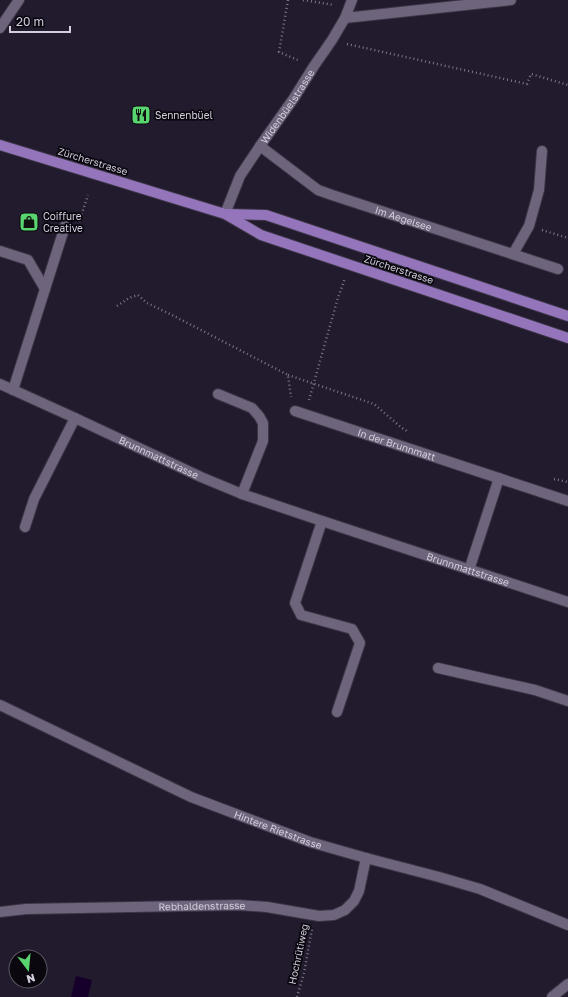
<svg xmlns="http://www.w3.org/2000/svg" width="568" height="997" viewBox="0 0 568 997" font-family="'Golos Text',sans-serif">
  <rect width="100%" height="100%" fill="#221a2d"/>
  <path fill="#16002b" d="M 76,976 L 92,980 L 88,997 L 71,997 Z"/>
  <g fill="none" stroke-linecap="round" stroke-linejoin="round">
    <defs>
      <g id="minor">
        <path d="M 345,18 L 511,0"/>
        <path d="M 0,28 L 19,0"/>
        <path id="s1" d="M 260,146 L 318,190 L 332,195 L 558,269"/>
        <path id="s2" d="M 225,214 L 240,176 L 260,146 L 294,98 L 314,66 L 332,40 L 345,18 L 352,0"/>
        <path d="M 0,251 L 28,260 L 45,289"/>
        <path d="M 513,254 L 529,226 L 539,190 L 542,151"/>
        <path id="s3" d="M 0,384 L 75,418 L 201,477 L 242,494 L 322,521 L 568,602"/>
        <path d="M 13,390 L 65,226"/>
        <path d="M 218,394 L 252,408 L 259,416 L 263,423 L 263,441 L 242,494"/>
        <path id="s4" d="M 295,411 L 568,501"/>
        <path d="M 322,521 L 295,603 L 301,615 L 352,629 L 360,643 L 337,712"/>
        <path d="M 25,527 L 34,499 L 75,418"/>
        <path d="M 469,570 L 499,478"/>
        <path d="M 438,668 L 535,690 L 568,701"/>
        <path id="s5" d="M 0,705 L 191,797 L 310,842 L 366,858 L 439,877 L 480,889 L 568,925"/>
        <path id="s6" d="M 0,912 L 26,909 L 238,905 L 267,907 L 319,916 L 334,915 L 345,910 L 354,901 L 359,891 L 366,858"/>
        <path d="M 552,997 L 568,984"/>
      </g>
      <g id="major">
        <path d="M 0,145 L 225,214 L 261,235 L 568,338"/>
        <path d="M 226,214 L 266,215 L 568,316"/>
      </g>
    </defs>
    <use href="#minor" stroke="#3b3545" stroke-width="12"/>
    <use href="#major" stroke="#3b3545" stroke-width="12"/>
    <g stroke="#7d7787" stroke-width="2.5" stroke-dasharray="1 3" stroke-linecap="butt">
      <path d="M 288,0 L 279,52 L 300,61"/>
      <path d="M 303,0 L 334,5"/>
      <path d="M 347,44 L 527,84 L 531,74 L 568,85"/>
      <path d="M 79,222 L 88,195"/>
      <path d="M 542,230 L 568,238"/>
      <path d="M 117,306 L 129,298 L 138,295 L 147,303 L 172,315 L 288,375 L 291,397"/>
      <path d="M 288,375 L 374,404 L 402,428 L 407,431"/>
      <path d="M 309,400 L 337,301 L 345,278"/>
      <path d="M 554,479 L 568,482"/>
      <path d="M 297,997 L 304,973 L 312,929"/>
    </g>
    <use href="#minor" stroke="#6e647c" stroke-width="10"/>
    <use href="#major" stroke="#9475bc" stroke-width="10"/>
  </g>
  <defs>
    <symbol id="restaurant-square" viewBox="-11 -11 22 22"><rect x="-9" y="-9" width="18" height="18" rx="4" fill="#59d56f" stroke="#0a070f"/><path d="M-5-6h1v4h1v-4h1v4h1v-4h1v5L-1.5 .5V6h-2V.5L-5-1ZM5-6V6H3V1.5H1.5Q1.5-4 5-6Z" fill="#111"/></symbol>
    <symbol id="shop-square" viewBox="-11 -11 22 22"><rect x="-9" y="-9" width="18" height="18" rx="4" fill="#59d56f" stroke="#0a070f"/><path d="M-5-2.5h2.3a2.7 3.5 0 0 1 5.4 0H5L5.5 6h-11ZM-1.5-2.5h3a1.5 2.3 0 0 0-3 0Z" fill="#111"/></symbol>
  </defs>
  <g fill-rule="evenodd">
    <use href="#restaurant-square" x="130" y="104" width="22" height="22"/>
    <use href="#shop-square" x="18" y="211" width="22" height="22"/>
  </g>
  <g text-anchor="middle" stroke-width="3.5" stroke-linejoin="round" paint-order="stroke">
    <g font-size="10" fill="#d4cfdc" stroke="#0a070f">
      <text dy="4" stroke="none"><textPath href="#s2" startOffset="125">Widenbüelstrasse</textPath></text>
      <text transform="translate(93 161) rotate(17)" y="4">Zürcherstrasse</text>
      <text dy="4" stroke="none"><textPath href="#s1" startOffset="163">Im Aegelsee</textPath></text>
      <text transform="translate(399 269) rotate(18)" y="4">Zürcherstrasse</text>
      <text dy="4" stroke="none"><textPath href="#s4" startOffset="107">In der Brunnmatt</textPath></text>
      <text dy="4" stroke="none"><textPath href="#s3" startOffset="175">Brunnmattstrasse</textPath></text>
      <text dy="4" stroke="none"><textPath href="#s3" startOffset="504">Brunnmattstrasse</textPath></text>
      <text dy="4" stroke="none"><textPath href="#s5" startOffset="305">Hintere Rietstrasse</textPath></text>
      <text dy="4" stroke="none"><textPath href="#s6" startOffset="202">Rebhaldenstrasse</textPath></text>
      <text transform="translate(298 954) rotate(-78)" y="4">Hochrütiweg</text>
    </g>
    <g font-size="10" fill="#d4cfdc" stroke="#0a070f" text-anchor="start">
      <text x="155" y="119">Sennenbüel</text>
      <text x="43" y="220">Coiffure<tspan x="43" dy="12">Creative</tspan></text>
    </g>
  </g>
  <g transform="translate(28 969) rotate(164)"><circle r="19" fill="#0a070f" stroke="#5b5761"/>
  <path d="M0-3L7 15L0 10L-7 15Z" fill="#59d56f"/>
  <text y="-6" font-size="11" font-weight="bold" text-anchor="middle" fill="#d4cfdc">N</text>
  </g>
  <path d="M10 26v6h60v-6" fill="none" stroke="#d4cfdc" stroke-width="2"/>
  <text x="16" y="26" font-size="12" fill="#d4cfdc" stroke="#0a070f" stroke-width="3" paint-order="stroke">20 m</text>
</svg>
